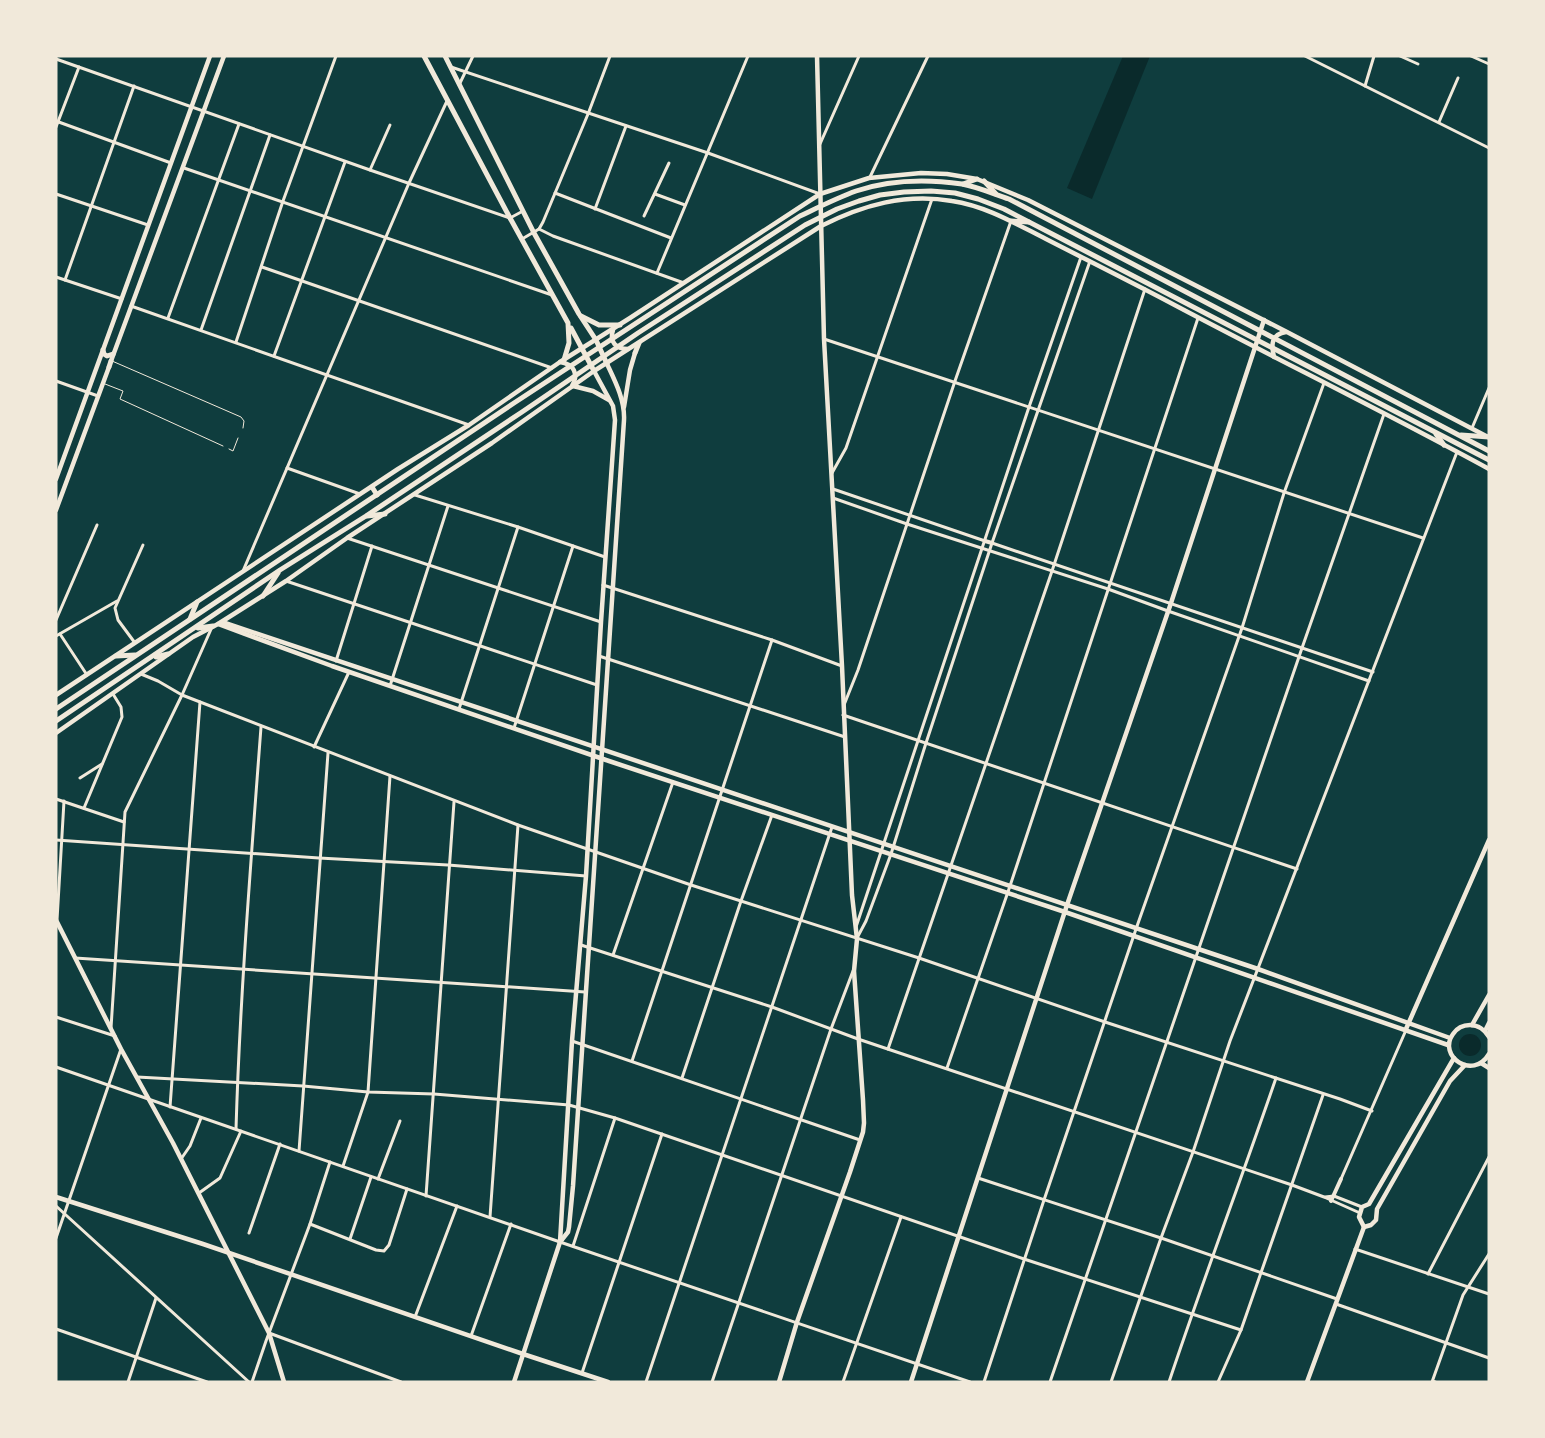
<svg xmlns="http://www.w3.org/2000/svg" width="1545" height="1438" viewBox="0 0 1545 1438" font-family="'Fira Sans Condensed',sans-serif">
  <rect width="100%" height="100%" fill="#0f3d3e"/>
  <g fill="#0a2a2b">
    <path d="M 1123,56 L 1150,56 L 1092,199 L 1067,188 Z"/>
    <circle cx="1470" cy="1045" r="11"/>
  </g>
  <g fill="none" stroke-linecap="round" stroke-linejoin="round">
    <g stroke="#f1e9da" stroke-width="1">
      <path d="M 112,361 L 241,417 L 244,421 L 243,428"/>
      <path d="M 105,384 L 123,391 L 120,399 L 223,446"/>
      <path d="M 229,449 L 233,451 L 238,438"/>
      <path d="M 1433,1380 L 1438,1382"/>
    </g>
    <g stroke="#f1e9da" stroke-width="3">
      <path d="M 1305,56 L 1489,148"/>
      <path d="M 1400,56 L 1418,64"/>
      <path d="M 1471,56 L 1489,64"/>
      <path d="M 56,59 L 370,170 L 510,218 L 523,211"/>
      <path d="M 451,67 L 708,153 L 820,194"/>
      <path d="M 460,83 L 473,56"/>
      <path d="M 1365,86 L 1374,56"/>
      <path d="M 56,121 L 171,163"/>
      <path d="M 1439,122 L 1458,78"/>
      <path d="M 56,127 L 79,67"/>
      <path d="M 820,144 L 859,56"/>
      <path d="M 184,168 L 552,295"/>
      <path d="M 370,170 L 390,125"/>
      <path d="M 870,177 L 928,56"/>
      <path d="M 555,193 L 671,238"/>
      <path d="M 56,194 L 148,225"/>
      <path d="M 655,194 L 685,205"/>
      <path d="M 595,209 L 626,126"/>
      <path d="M 644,216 L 669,163"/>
      <path d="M 539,229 L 553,236 L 684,283"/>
      <path d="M 522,239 L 539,229 L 543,222 L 588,114 L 610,56"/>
      <path d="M 262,267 L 552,368"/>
      <path d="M 657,273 L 748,56"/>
      <path d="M 56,277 L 122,299"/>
      <path d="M 65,280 L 134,86"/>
      <path d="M 131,306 L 469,425"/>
      <path d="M 168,318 L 239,124"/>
      <path d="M 201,330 L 270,135"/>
      <path d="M 824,339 L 1423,538"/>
      <path d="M 236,342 L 283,201 L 336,56"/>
      <path d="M 274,356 L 345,162"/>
      <path d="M 56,381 L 98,396"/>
      <path d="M 1472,428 L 1489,388"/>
      <path d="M 287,468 L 360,494"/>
      <path d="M 832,473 L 846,448 L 932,199"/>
      <path d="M 833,489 L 985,541"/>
      <path d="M 415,495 L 518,527 L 605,557"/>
      <path d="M 833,498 L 907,524 L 1108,589 L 1168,611 L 1369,681"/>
      <path d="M 347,538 L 601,622"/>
      <path d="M 992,543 L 1373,672"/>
      <path d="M 243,571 L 409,183 L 447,101"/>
      <path d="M 286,581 L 597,685"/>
      <path d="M 603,585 L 772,640 L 842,666"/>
      <path d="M 56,620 L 97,525"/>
      <path d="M 60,634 L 87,675"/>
      <path d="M 56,636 L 117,601"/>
      <path d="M 135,643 L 118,620 L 115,608 L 143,545"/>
      <path d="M 599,656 L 845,737"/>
      <path d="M 336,661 L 372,546"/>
      <path d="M 141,674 L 158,681 L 182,695 L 518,825 L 691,885 L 919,958 L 1105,1022 L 1340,1099 L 1372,1111"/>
      <path d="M 390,686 L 448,506"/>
      <path d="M 844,705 L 858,670 L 955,381 L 1011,221"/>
      <path d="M 459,709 L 518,527"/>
      <path d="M 843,715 L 1297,869"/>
      <path d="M 514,728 L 573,546"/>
      <path d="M 314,747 L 349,672"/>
      <path d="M 80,778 L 102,764"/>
      <path d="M 56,799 L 124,822"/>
      <path d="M 84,808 L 122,717 L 121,707 L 113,694"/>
      <path d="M 56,840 L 319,858 L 448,865 L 586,876"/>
      <path d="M 57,920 L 64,801"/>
      <path d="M 856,927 L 1029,407 L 1081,257"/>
      <path d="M 857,938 L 866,921 L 891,854 L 926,743 L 992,543 L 1090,261"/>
      <path d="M 581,945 L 772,1007 L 858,1039 L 1292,1185 L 1324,1197 L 1360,1213"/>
      <path d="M 613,955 L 673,782"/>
      <path d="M 75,958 L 585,992"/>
      <path d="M 56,1017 L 115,1036"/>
      <path d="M 111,1028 L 125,812 L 182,695 L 212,627"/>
      <path d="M 572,1041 L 860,1140"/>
      <path d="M 888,1049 L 1052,571 L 1145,289"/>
      <path d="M 632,1061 L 772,640"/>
      <path d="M 56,1067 L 560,1242 L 970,1382"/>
      <path d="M 947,1068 L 1010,886 L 1198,318"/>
      <path d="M 137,1077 L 303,1086 L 368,1092 L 434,1094 L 569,1105 L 615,1118 L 1024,1259 L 1241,1330"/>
      <path d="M 682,1078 L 741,901 L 772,815"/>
      <path d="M 170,1107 L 200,702"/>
      <path d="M 236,1129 C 240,995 251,861 261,727"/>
      <path d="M 299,1151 L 328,753"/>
      <path d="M 181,1159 L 190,1146 L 201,1118"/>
      <path d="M 343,1166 L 368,1092 L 390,776"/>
      <path d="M 978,1178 L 1164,1239 L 1337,1299"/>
      <path d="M 378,1179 L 400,1121"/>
      <path d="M 1341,1179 L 1406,1030"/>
      <path d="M 199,1193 L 220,1178 L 241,1131"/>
      <path d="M 426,1196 L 454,802"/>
      <path d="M 1325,1197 L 1334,1196 L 1362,1207"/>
      <path d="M 56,1206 L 249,1382"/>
      <path d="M 490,1217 L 518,825"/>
      <path d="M 310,1224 L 376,1250 L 384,1251 L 389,1245 L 407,1189"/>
      <path d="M 249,1233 L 280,1144"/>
      <path d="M 56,1238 L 121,1049"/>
      <path d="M 350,1239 L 371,1177"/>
      <path d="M 573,1246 L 615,1118"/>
      <path d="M 1355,1249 L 1489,1294"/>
      <path d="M 1428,1274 L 1489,1157"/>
      <path d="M 1336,1304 L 1489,1358"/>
      <path d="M 415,1317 L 457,1206"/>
      <path d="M 56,1329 L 207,1382"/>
      <path d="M 269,1333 L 401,1382"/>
      <path d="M 471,1336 L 511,1224"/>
      <path d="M 582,1373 L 662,1134"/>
      <path d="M 128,1382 L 156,1298"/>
      <path d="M 252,1382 L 266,1341 L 310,1224 L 330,1162"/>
      <path d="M 646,1382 L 832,827"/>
      <path d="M 712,1382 L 831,1029 L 853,971"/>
      <path d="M 843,1382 L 901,1217"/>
      <path d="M 984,1382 L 1044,1200 L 1136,929 L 1242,628 L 1284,493 L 1324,383"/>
      <path d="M 1050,1382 L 1302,648 L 1384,414"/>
      <path d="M 1111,1382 L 1161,1238 L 1193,1152 L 1230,1041 L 1457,452"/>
      <path d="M 1169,1382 C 1203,1280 1241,1180 1276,1078"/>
      <path d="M 1218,1382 L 1241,1330 L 1323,1095"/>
      <path d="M 1432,1382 L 1463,1295 L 1489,1254"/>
    </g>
    <g stroke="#f1e9da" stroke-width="4">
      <path d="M 985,541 L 992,543"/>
      <path d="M 1331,1201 L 1341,1179"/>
    </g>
    <g stroke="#f1e9da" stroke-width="4.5">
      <path d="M 613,330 C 609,342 616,349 628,349"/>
      <path d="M 1274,357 C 1271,345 1271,334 1286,332"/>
      <path d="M 111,361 L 224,56"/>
      <path d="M 560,362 C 574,364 579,374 572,386"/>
      <path d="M 573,386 L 593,391 L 609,400"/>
      <path d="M 624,407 L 630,370 L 635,353"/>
      <path d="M 56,479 L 210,56"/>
      <path d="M 56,510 L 109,367"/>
      <path d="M 222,622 L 1258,969 L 1450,1038"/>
      <path d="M 218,624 L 332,666 L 606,760 L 1065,912 L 1448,1045"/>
      <path d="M 56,695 L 398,469 L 469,425 L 560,362 L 630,318 L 820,194 L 869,178 L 921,173 L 947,174 L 977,179 L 1028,200 L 1287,332 L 1488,437"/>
      <path d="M 56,733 L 193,637 L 218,624 L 286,581 L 347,538 L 492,443 L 594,371 L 821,226 C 863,205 905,193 952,201 C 986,206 1016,224 1046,239 C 1087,260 1127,280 1167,301 C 1274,358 1383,411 1489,469"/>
      <path d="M 56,920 L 121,1049 L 173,1143 L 269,1333 L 284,1382"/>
      <path d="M 1472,1025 L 1489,995"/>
      <path d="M 1406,1029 L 1489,840"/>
      <path d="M 1485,1031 L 1489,1023"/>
      <path d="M 1489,1037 C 1485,1030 1478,1025 1470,1025 C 1462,1025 1457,1028 1453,1034 C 1437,1056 1473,1081 1489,1054"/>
      <path d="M 1481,1063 L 1489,1068"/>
      <path d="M 56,1197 L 203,1244 L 523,1354 L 608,1382"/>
      <path d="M 1364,1227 L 1359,1217 L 1362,1207 L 1369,1204 L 1454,1058"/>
      <path d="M 1364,1227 L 1371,1225 L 1376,1220 L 1377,1209 L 1450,1081 L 1465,1065"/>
      <path d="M 560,1242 L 568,1232 L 569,1227 L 573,1186 L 624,420 C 625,400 615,381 607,364"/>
      <path d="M 514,1382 L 560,1242 L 572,1041 L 586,876 L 601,622 L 615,420 L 613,406 L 594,371"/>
      <path d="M 779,1382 L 797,1322 L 850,1172 L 863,1132 L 864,1123 L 863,1100 L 854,971 L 857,939 L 852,895 L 842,666 L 824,339 L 817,56"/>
      <path d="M 911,1382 L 1067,905 L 1171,603 L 1264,320"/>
      <path d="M 1307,1382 L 1364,1227"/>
    </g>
    <g stroke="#f1e9da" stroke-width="5">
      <path d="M 103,350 L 104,354 L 107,356 L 113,354"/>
      <path d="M 635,353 L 639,343"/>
      <path d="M 109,367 L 111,361"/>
    </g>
    <g stroke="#f1e9da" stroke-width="5">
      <path d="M 424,56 L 510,218 L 568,323 L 569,343 L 564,360"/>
      <path d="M 445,56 L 534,233 L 579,314 L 596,340 L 607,364"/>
      <path d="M 984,181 L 996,194"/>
      <path d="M 963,184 L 977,179"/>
      <path d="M 1011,221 L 1029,222"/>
      <path d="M 581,316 L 599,325 L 620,325"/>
      <path d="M 571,328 L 594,371"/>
      <path d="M 1436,434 L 1444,445"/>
      <path d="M 1461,435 L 1489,437"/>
      <path d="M 372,487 L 377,495"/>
      <path d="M 367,516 L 385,514"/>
      <path d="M 263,596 L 278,573"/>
      <path d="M 190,619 L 197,602"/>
      <path d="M 198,628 L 213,626"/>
      <path d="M 116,656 L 135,655"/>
      <path d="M 156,657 L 168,654"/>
      <path d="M 56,709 L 514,403 L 800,216 C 819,207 837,198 856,191 C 889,180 927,179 962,184 C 978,187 994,194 1009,199 L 1489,451"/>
      <path d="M 56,721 L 280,570 L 366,516 L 522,412 L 638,333 L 805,225 L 837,209 L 859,201 L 880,195 L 904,192 L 931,191 L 955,193 L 978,199 L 1004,209 L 1489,460"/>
    </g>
  </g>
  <rect width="1545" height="1438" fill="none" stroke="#f1e9da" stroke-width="115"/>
</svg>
